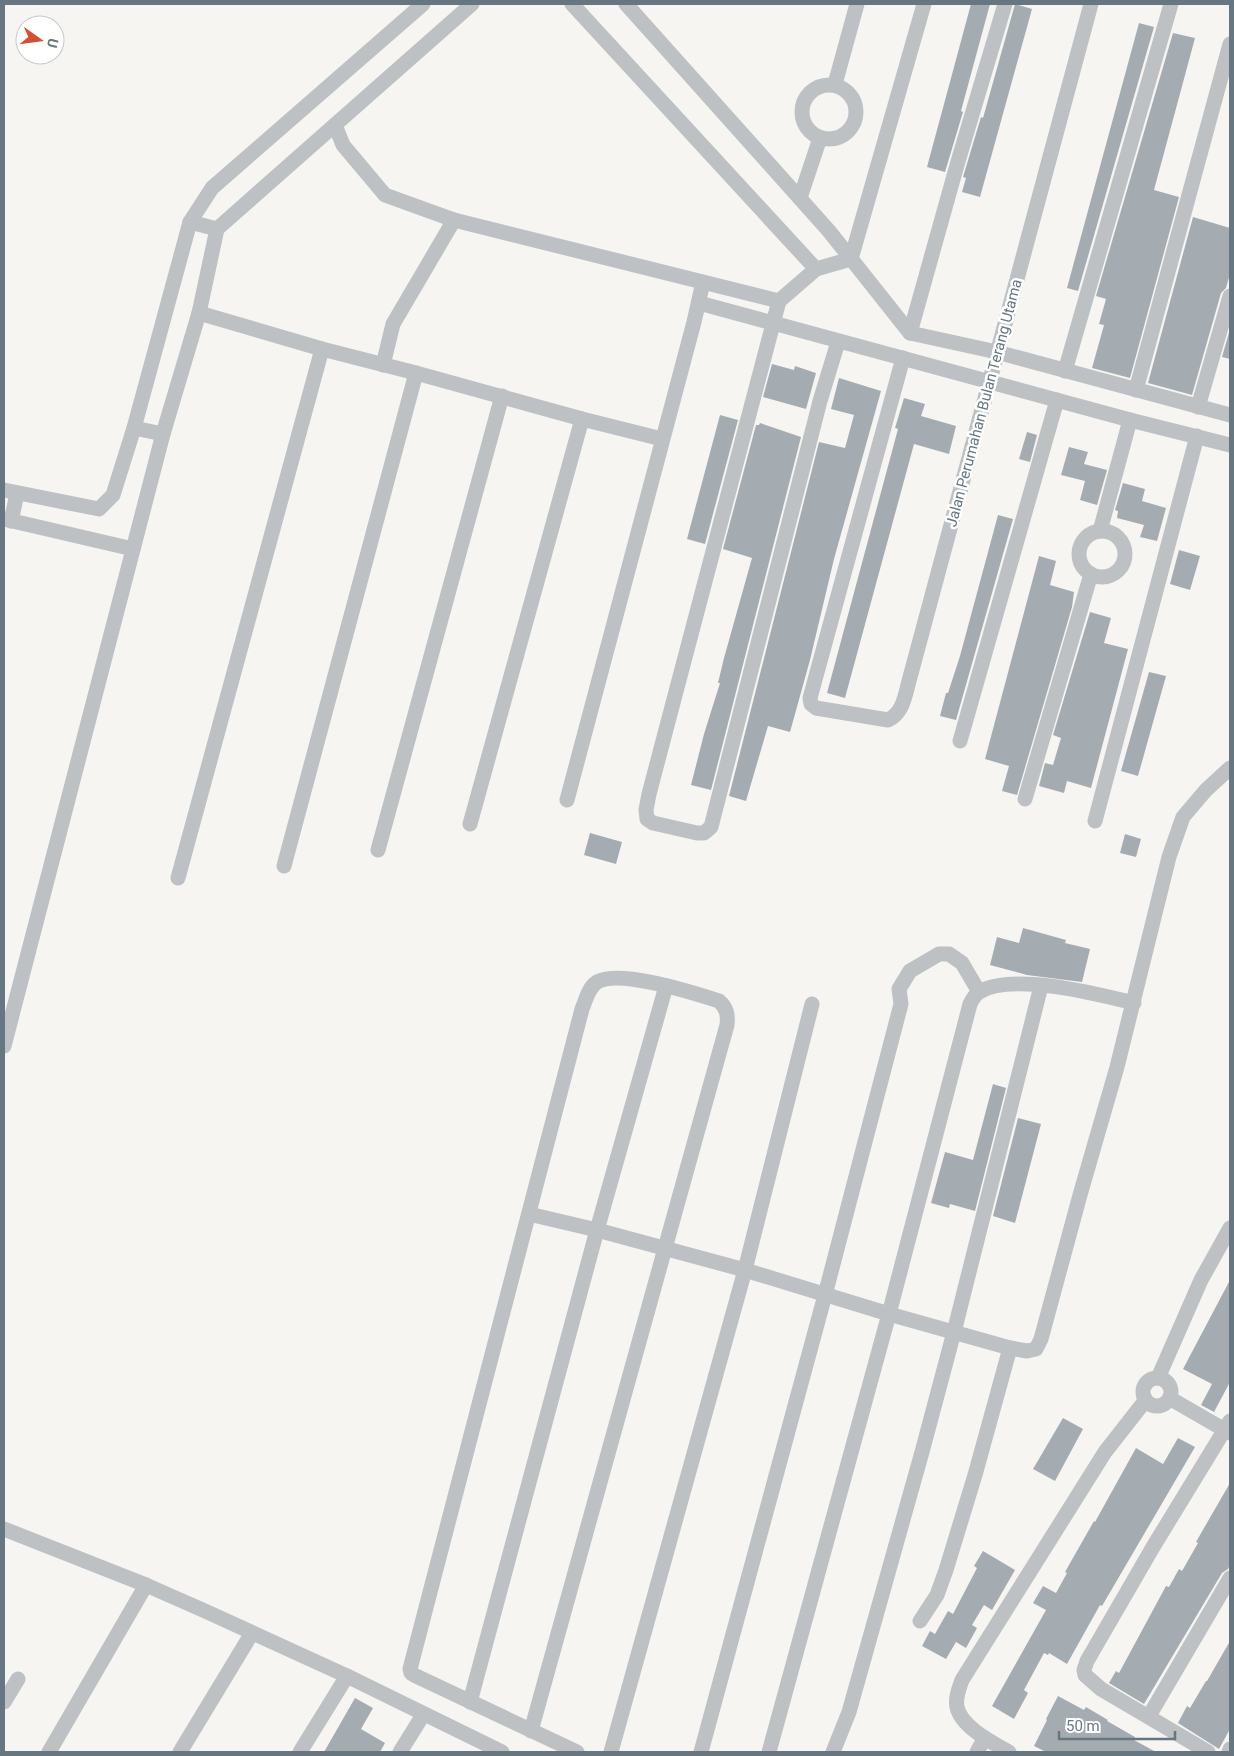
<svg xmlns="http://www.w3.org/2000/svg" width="1234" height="1756" viewBox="0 0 1234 1756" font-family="Roboto,sans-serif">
  <rect width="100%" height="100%" fill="#f6f5f2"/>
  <g fill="#a5acb1">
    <path d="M 971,4 L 990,4 L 961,111 L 963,112 L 945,172 L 927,167 Z"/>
    <path d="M 1015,4 L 1032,9 L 980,197 L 962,192 L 966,178 L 963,177 L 981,117 L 983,118 Z"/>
    <path d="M 1139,23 L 1154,27 L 1078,291 L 1067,288 Z"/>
    <path d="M 1173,33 L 1195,38 L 1154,190 L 1179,197 L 1130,378 L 1092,368 L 1104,325 L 1099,324 L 1106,299 L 1096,296 Z"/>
    <path d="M 1193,217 L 1230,228 L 1230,274 L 1226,288 L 1221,293 L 1192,395 L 1148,383 Z"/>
    <path d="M 1230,329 L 1230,359 L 1222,357 Z"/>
    <path d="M 772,364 L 794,370 L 795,366 L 816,373 L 806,409 L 763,397 Z"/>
    <path d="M 839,378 L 881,391 L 834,559 L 810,660 L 790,732 L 768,726 L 746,801 L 729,796 L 819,442 L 845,448 L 854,415 L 831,409 Z"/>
    <path d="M 904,398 L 925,404 L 921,416 L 956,426 L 949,454 L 914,444 L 845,698 L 827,693 L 898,429 L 895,428 Z"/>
    <path d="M 720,415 L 738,420 L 705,544 L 687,539 Z"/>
    <path d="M 760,423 L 801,437 L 711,790 L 691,785 L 704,734 L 720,683 L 718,683 L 724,658 L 752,558 L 723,549 L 756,425 L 759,425 Z"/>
    <path d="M 1027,432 L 1037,435 L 1030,462 L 1019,459 Z"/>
    <path d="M 1069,447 L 1088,452 L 1084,464 L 1107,470 L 1097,505 L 1080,500 L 1085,481 L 1061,475 Z"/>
    <path d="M 1123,483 L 1145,489 L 1142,501 L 1166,508 L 1157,541 L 1140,537 L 1144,525 L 1117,518 L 1118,511 L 1115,510 Z"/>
    <path d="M 998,515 L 1013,519 L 956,720 L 940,716 L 946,693 L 948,693 L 960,656 Z"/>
    <path d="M 1179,550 L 1200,556 L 1190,590 L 1170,584 Z"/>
    <path d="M 1039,556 L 1056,561 L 1050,585 L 1074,592 L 1072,607 L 1017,795 L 1002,791 L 1009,766 L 985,759 Z"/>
    <path d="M 1090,612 L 1111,618 L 1104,643 L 1128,649 L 1091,788 L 1067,781 L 1064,793 L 1039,786 L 1045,763 L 1053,765 L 1061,738 L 1053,735 Z"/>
    <path d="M 1149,672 L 1166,676 L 1138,776 L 1121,771 Z"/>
    <path d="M 590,833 L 622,842 L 616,864 L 584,855 Z"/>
    <path d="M 1125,834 L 1141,839 L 1136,857 L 1120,853 Z"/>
    <path d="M 1023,928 L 1066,940 L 1065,943 L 1090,949 L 1082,982 L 1027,975 L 990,965 L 997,937 L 1019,943 Z"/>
    <path d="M 993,1084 L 1006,1088 L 975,1211 L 950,1204 L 949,1208 L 931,1203 L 945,1152 L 973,1160 Z"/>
    <path d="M 1018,1118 L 1041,1124 L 1015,1223 L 993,1216 Z"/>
    <path d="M 1230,1280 L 1230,1382 L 1214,1412 L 1201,1405 L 1212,1384 L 1183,1369 Z"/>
    <path d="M 1063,1418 L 1083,1429 L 1055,1481 L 1033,1469 Z"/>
    <path d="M 1178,1438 L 1195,1447 L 1102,1606 L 1100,1605 L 1067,1664 L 1049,1653 L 1048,1655 L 1044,1653 L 1024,1690 L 1028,1693 L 1014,1719 L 992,1706 L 1046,1610 L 1033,1603 L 1043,1586 L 1056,1593 L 1067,1573 L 1065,1572 L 1094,1521 L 1095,1522 L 1136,1448 L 1163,1464 Z"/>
    <path d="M 1230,1483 L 1230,1565 L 1228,1569 L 1222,1573 L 1144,1704 L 1109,1683 L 1116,1671 L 1119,1673 L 1166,1586 L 1169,1587 L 1179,1569 L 1182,1571 L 1198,1543 L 1196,1542 L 1204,1528 Z"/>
    <path d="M 983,1551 L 1015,1570 L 992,1610 L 984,1605 L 972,1625 L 977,1628 L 966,1648 L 956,1642 L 946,1659 L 922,1646 L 930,1631 L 935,1634 L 948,1611 L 953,1614 L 977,1568 L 974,1566 Z"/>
    <path d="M 1230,1641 L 1230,1729 L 1219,1749 L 1178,1723 L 1187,1706 L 1190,1708 L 1206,1681 L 1207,1681 Z"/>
    <path d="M 1058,1696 L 1084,1710 L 1086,1707 L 1108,1720 L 1107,1721 L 1135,1737 L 1134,1740 L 1156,1752 L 1046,1752 L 1034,1746 L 1047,1720 L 1046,1719 Z"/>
    <path d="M 355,1698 L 373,1708 L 361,1729 L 385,1743 L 380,1752 L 324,1752 Z"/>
  </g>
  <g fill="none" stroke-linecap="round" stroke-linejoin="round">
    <g stroke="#bdc1c4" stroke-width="15">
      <path d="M 572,4 L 816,269"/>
      <path d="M 626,4 L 829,231 L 910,333 L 997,352 L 1230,415"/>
      <path d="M 835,84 L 857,4"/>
      <circle cx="829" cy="112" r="27"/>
      <path d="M 335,125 L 343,145 L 385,195 L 454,220 L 779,301"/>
      <path d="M 800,198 L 820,138"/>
      <path d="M 190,222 L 217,229"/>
      <path d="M 699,303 L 1130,420 L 1230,445"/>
      <path d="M 199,313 L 322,349 L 416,373 L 582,419 L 662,439"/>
      <path d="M 910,333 L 957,165 L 1005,4"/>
      <path d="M 838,342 L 820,401 L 711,827 L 704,833 L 697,833 L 653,823 L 647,819 L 646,810 L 649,794 L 779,301 L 816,269 L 851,259 L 924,4"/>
      <path d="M 903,358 L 810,698 L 811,704 L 816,708 L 888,720 C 903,713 905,696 909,681 L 1091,4"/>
      <path d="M 383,365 L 393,324 L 454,220"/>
      <path d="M 1065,371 L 1171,4"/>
      <path d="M 1136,390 L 1230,44"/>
      <path d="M 1198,407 L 1230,296"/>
      <path d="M 134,428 L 163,434"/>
      <path d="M 4,490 L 99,509 L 113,495 L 134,428 L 190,222 L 212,188 L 423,4"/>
      <path d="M 4,519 L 133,549"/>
      <path d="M 11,521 L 17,494"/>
      <path d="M 1100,531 L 1130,420"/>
      <circle cx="1102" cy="554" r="23"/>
      <path d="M 960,741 L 1057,400"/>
      <path d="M 1025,799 L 1091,574"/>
      <path d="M 567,800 L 694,322 L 703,282"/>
      <path d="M 1095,821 L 1197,436"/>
      <path d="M 470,824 L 582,419"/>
      <path d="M 378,850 L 502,396"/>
      <path d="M 284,866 L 416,373"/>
      <path d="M 178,878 L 322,349"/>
      <path d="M 4,1046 L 163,434 L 199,313 L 217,229 L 472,4"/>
      <path d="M 529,1214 L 597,1230 L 745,1270 L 889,1314 L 1010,1348 L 1027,1351 L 1036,1349 L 1041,1339 L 1080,1195 L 1117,1067 L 1169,857 L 1183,817 L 1206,790 L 1230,768"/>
      <circle cx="1157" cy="1392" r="14"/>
      <path d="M 1158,1378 L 1201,1280 L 1230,1228"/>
      <path d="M 1171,1399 L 1230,1433"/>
      <path d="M 4,1529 L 146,1585 L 205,1611 L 347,1676 L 502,1752"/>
      <path d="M 920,1621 L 937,1595 L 946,1570 L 975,1475 L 1010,1348"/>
      <path d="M 4,1702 L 18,1679"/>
      <path d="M 470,1702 L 597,1230 L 666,986"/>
      <path d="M 1149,1716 L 1230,1578"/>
      <path d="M 531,1731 L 727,1025 C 728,1015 727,1008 719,1001 C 694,993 620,969 597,982 C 588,988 586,1000 582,1009 L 410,1669 L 411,1673 L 416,1676 L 577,1752"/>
      <path d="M 49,1752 L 146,1585"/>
      <path d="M 180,1752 L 252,1633"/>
      <path d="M 300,1752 L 347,1676"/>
      <path d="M 400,1752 L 423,1715"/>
      <path d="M 611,1752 L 745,1270 L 812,1004"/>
      <path d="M 701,1752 L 825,1295 L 901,1004 L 899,989 L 910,971 L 939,954 L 949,954 L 962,963 L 979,992"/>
      <path d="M 769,1752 L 889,1314 L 970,1004 C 972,1000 975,995 979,992 C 1012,972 1097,994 1134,1003"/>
      <path d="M 833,1752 L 849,1712 L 922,1452 L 954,1332 L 1041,986"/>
      <path d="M 977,1752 L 984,1739"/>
      <path d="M 1009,1752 C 993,1743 961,1727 957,1707 C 955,1698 959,1688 962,1680 L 1105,1452 L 1145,1401"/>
      <path d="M 1208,1752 L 1101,1689 L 1085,1675 L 1084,1670 L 1087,1661 L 1153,1547 L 1230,1421"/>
      <path d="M 1229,1752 L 1230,1749"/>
    </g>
  </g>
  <g text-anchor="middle" stroke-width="5" stroke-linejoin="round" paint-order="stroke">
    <g font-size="15" fill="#677781" stroke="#fff">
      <text transform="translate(984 403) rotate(-75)" y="5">Jalan Perumahan Bulan Terang Utama</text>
    </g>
  </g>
  <rect width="1234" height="1756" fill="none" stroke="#677781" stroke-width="10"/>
  <g transform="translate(40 40) rotate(104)"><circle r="24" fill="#ffffff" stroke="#c2c9cd"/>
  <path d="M0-4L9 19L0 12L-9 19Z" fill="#d64e31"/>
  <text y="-8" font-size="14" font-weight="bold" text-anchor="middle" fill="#677781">U</text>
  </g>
  <path d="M1059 1731v8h116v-8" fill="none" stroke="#677781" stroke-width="2.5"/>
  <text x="1066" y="1731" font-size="15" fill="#677781" stroke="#ffffff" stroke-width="4" paint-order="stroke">50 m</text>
</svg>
